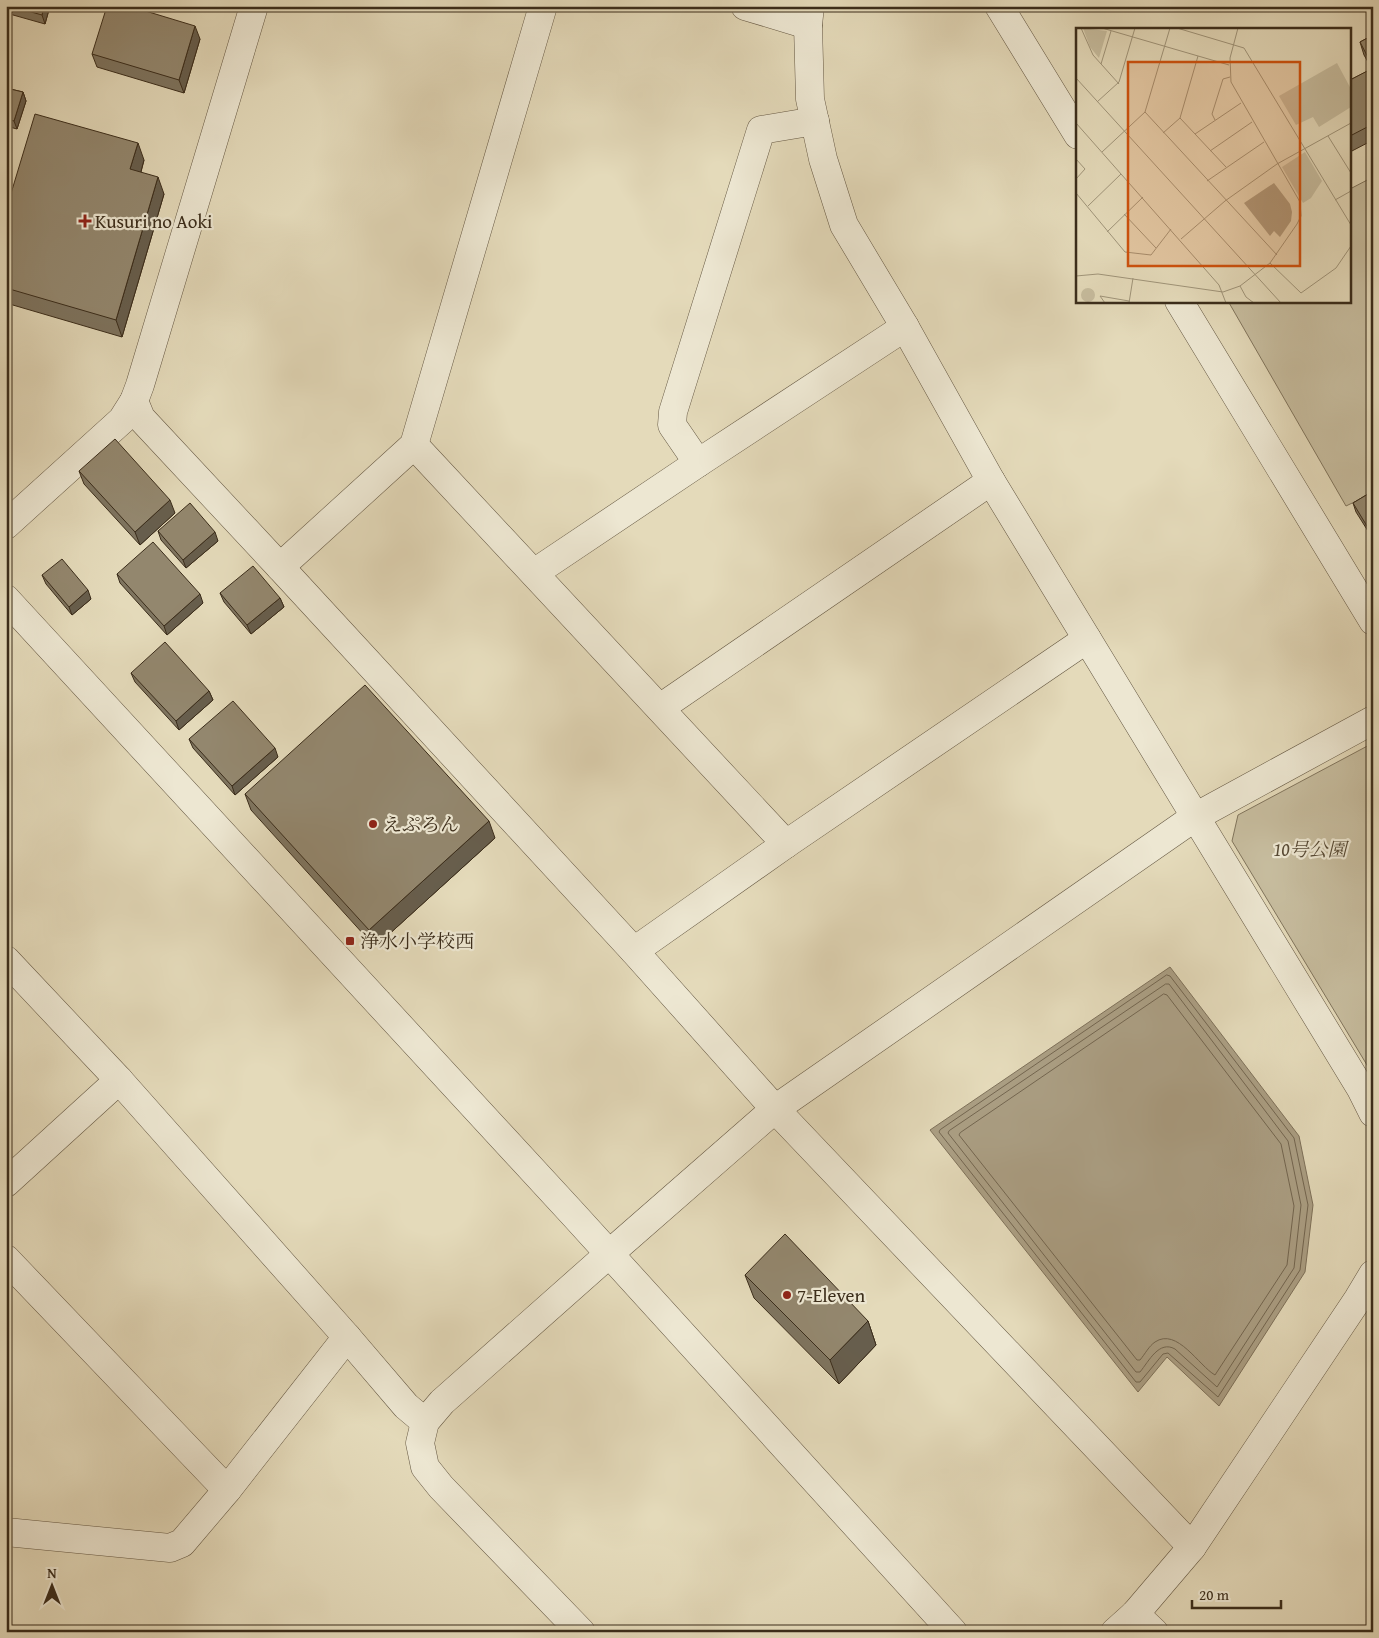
<svg xmlns="http://www.w3.org/2000/svg" width="1379" height="1638" viewBox="0 0 1379 1638" font-family="'Gentium Book Plus','Noto Serif JP',serif">
  <rect width="100%" height="100%" fill="#e4daba"/>
  <filter id="stains"><feTurbulence type="fractalNoise" baseFrequency=".004" numOctaves="4"/><feColorMatrix values="0 0 0 0 .2 0 0 0 0 .09 0 0 0 0 .02 0 0 0 .5 -.17"/></filter>
  <radialGradient id="worn" r=".72"><stop offset=".6" stop-color="#630" stop-opacity="0"/><stop offset="1" stop-color="#630" stop-opacity=".3"/></radialGradient>
  <g fill="#c7bd9f" stroke="#81755d">
    <path d="M 1373,177 L 1373,493 L 1346,506 L 1228,301 L 1350,301 L 1350,189 Z"/>
    <path d="M 1373,743 L 1373,1075 L 1232,841 L 1238,815 Z"/>
  </g>
  <path fill="#ab9f84" stroke="#7e715a" d="M 1170,967 L 1299,1136 L 1313,1205 L 1305,1272 L 1219,1406 L 1167,1357 L 1138,1392 L 930,1130 Z"/>
  <g fill="none" stroke-linecap="round" stroke-linejoin="round">
    <g stroke="#736650" stroke-width="1">
      <path d="M 1167,975 L 1170,976 L 1294,1138 L 1308,1205 L 1300,1270 L 1218,1397 L 1168,1353 L 1163,1354 L 1140,1382 L 1136,1382 L 939,1132 L 940,1130 Z"/>
      <path d="M 1166,984 L 1169,984 L 1288,1141 L 1301,1205 L 1294,1268 L 1217,1387 L 1175,1349 C 1159,1340 1149,1361 1140,1372 L 1136,1372 L 948,1133 L 949,1131 Z"/>
      <path d="M 1164,994 L 1167,995 L 1281,1144 L 1294,1206 L 1287,1265 L 1215,1375 C 1199,1366 1177,1327 1155,1342 C 1149,1346 1145,1354 1140,1360 L 1137,1360 L 959,1135 L 960,1133 Z"/>
    </g>
    <defs>
      <g id="minor">
        <path d="M 745,6 L 808,25"/>
        <path d="M 810,6 L 808,25 L 810,99 L 823,159 L 844,225 L 905,327 L 991,481 L 1361,1089 L 1373,1113"/>
        <path d="M 999,6 L 1078,135"/>
        <path d="M 1179,301 L 1373,621"/>
        <path d="M 134,401 L 141,418 L 280,567 L 634,951 L 775,1109 L 1192,1547"/>
        <path d="M 414,445 L 786,844"/>
        <path d="M 698,463 L 672,425 L 673,412 L 761,130 L 815,121"/>
        <path d="M 6,525 L 122,420 L 134,401 L 140,385 L 254,6"/>
        <path d="M 280,567 L 414,445 L 543,6"/>
        <path d="M 534,573 L 698,463 L 905,327"/>
        <path d="M 660,708 L 991,481"/>
        <path d="M 634,951 L 786,844 L 1087,639"/>
        <path d="M 6,960 L 119,1080 L 347,1337 L 406,1406 L 425,1422"/>
        <path d="M 6,1183 L 119,1080"/>
        <path d="M 609,1254 L 775,1109 L 1195,817 L 1373,720"/>
        <path d="M 6,1259 L 227,1490"/>
        <path d="M 6,1532 L 170,1548 L 182,1543 L 227,1490 L 347,1337"/>
        <path d="M 1135,1614 L 1154,1632"/>
        <path d="M 1115,1632 L 1135,1614 L 1192,1547 L 1358,1299 L 1373,1274"/>
      </g>
      <g id="tertiary">
        <path d="M 6,599 L 574,1215 L 953,1632"/>
        <path d="M 581,1632 L 441,1487 L 425,1467 L 420,1443 L 425,1422 L 442,1402 L 609,1254"/>
      </g>
    </defs>
    <use href="#minor" stroke="#655843" stroke-width="29"/>
    <use href="#tertiary" stroke="#655843" stroke-width="29"/>
    <use href="#minor" stroke="#ede7d2" stroke-width="28"/>
    <use href="#tertiary" stroke="#ede7d2" stroke-width="28"/>
  </g>
  <g fill="#7e745f" stroke="#3b2d1b">
    <path d="M 6,6 L 50,6 L 45,24 L 6,13 Z"/>
    <path d="M 1373,35 L 1373,140 L 1350,152 L 1350,80 L 1372,69 L 1364,55 L 1360,42 Z"/>
    <path d="M 200,39 L 184,93 L 97,67 L 92,54 Z"/>
    <path d="M 6,88 L 23,92 L 26,101 L 17,129 L 6,126 Z"/>
    <path d="M 144,160 L 141,172 L 164,194 L 122,337 L 6,303 L 6,210 Z"/>
    <path d="M 79,471 L 175,513 L 140,545 L 84,484 Z"/>
    <path d="M 1373,491 L 1373,539 L 1356,512 L 1353,503 Z"/>
    <path d="M 158,531 L 218,541 L 186,568 L 161,540 Z"/>
    <path d="M 117,574 L 203,603 L 167,635 L 120,583 Z"/>
    <path d="M 42,575 L 91,599 L 72,615 L 46,584 Z"/>
    <path d="M 220,593 L 280,598 L 284,607 L 251,634 L 224,602 Z"/>
    <path d="M 131,673 L 209,691 L 213,700 L 179,730 L 135,682 Z"/>
    <path d="M 189,739 L 278,757 L 235,795 L 193,748 Z"/>
    <path d="M 245,794 L 495,838 L 375,947 L 251,810 Z"/>
    <path d="M 745,1275 L 868,1321 L 876,1345 L 839,1384 L 754,1298 Z"/>
  </g>
  <g fill="#675e4d" stroke="#3b2d1b">
    <path d="M 44,6 L 50,6 L 45,24 L 42,15 Z"/>
    <path d="M 195,26 L 200,39 L 184,93 L 179,80 Z"/>
    <path d="M 23,92 L 26,101 L 17,129 L 14,121 Z"/>
    <path d="M 138,143 L 144,160 L 137,186 L 130,169 Z"/>
    <path d="M 158,177 L 164,194 L 122,337 L 116,320 Z"/>
    <path d="M 170,500 L 175,513 L 140,545 L 135,532 Z"/>
    <path d="M 215,532 L 218,541 L 186,568 L 183,560 Z"/>
    <path d="M 88,590 L 91,599 L 72,615 L 69,607 Z"/>
    <path d="M 200,594 L 203,603 L 167,635 L 164,626 Z"/>
    <path d="M 280,598 L 284,607 L 251,634 L 247,625 Z"/>
    <path d="M 209,691 L 213,700 L 179,730 L 176,721 Z"/>
    <path d="M 275,748 L 278,757 L 235,795 L 232,786 Z"/>
    <path d="M 489,821 L 495,838 L 375,947 L 369,930 Z"/>
    <path d="M 868,1321 L 876,1345 L 839,1384 L 830,1360 Z"/>
  </g>
  <g fill="#93876e" stroke="#3b2d1b">
    <path d="M 10,6 L 44,6 L 42,15 Z"/>
    <path d="M 107,6 L 129,6 L 195,26 L 179,80 L 92,54 Z"/>
    <path d="M 1373,35 L 1373,67 L 1360,42 Z"/>
    <path d="M 1373,68 L 1373,124 L 1350,136 L 1350,80 Z"/>
    <path d="M 6,88 L 23,92 L 14,121 L 6,118 Z"/>
    <path d="M 35,114 L 138,143 L 130,169 L 158,177 L 116,320 L 6,288 L 6,210 Z"/>
    <path d="M 115,439 L 170,500 L 135,532 L 79,471 Z"/>
    <path d="M 1373,491 L 1373,536 L 1353,503 Z"/>
    <path d="M 190,503 L 215,532 L 183,560 L 158,531 Z"/>
    <path d="M 153,542 L 200,594 L 164,626 L 117,574 Z"/>
    <path d="M 62,559 L 88,590 L 69,607 L 42,575 Z"/>
    <path d="M 253,566 L 280,598 L 247,625 L 220,593 Z"/>
    <path d="M 165,642 L 209,691 L 176,721 L 131,673 Z"/>
    <path d="M 365,685 L 489,821 L 369,930 L 245,794 Z"/>
    <path d="M 233,701 L 275,748 L 232,786 L 189,739 Z"/>
    <path d="M 785,1234 L 868,1321 L 830,1360 L 745,1275 Z"/>
  </g>
  <g fill="#8f2418" stroke="#ede7d2" stroke-width="2">
    <path d="M82.5 213.5h5v5h5v5h-5v5h-5v-5h-5v-5h5z"/>
    <circle cx="373" cy="824" r="5"/>
    <rect x="345" y="936" width="10" height="10" rx="2.5"/>
    <circle cx="787" cy="1295" r="5"/>
  </g>
  <g text-anchor="middle" stroke-width="4.5" stroke-linejoin="round" paint-order="stroke">
    <g font-size="19" fill="#3b2d1b" stroke="#ede7d2" text-anchor="start">
      <text x="95" y="228">Kusuri no Aoki</text>
      <text x="383" y="831">えぷろん</text>
      <text x="360" y="948">浄水小学校西</text>
      <text x="797" y="1302">7-Eleven</text>
    </g>
    <g font-size="19" font-style="italic" fill="#574a35" stroke="#ede7d2">
      <text x="1310" y="856">10号公園</text>
    </g>
  </g>
  <g transform="translate(1076 28)">
    <rect width="275" height="275" fill="#e4daba"/>
    <path d="M 7,0 L 31,3 L 23,30 L 14,19 ZM 261,35 L 275,61 L 275,79 L 243,99 L 237,89 L 220,97 L 203,68 ZM 229,124 L 246,153 L 235,170 L 227,175 L 206,139 ZM5 267a7 7 0 1 1 14 0a7 7 0 1 1-14 0Z" fill="#c7bd9f"/>
    <path d="M 198,155 L 214,176 L 216,184 L 215,193 L 204,209 L 198,203 L 194,208 L 168,175 Z" fill="#ab9f84"/>
    <path fill="none" stroke="#a0957a" stroke-width="1" d="M 5,0 L 17,27 L 43,56M 26,0 L 153,37M 101,0 L 168,20 L 275,197M 275,17 L 275,40M 25,36 L 35,3M 0,50 L 205,275M 21,74 L 43,54 L 59,0M 69,84 L 201,227M 104,90 L 150,139M 139,92 L 136,86 L 147,51 L 154,49M 0,95 L 143,257 L 150,275M 87,105 L 104,90 L 122,28M 119,106 L 165,75M 252,108 L 275,145M 134,123 L 176,94M 26,124 L 69,84 L 94,0M 0,131 L 9,141 L 0,151M 131,153 L 188,114M 0,165 L 49,224 L 75,227 L 95,201M 259,172 L 275,163M 12,178 L 45,146M 48,186 L 80,220M 31,204 L 67,169M 105,211 L 149,173 L 201,136 L 275,95M 194,235 L 225,265 L 260,240 L 275,218M 0,248 L 22,246 L 147,264 L 164,258 L 194,235 L 221,196 L 225,188 L 224,174 L 155,54 L 154,30 L 162,0M 164,258 L 170,269 L 178,275M 29,275 L 24,268 L 53,273M 53,275 L 57,250"/>
    <path fill="#ce520e" fill-opacity="0.15" stroke="#ce520e" stroke-width="2.5" d="M 52,34 L 224,34 L 224,238 L 52,238 Z"/>
    <rect width="275" height="275" fill="none" stroke="#3b2d1b" stroke-width="2.5"/>
  </g>
  <rect width="1379" height="1638" fill="none" stroke="#e4daba" stroke-width="25"/>
  <rect x="8" y="8" width="1364" height="1623" fill="none" stroke="#3b2d1b" stroke-width="2.5"/>
  <rect x="12" y="12" width="1354" height="1613" fill="none" stroke="#3b2d1b"/>
  <g transform="translate(52 1586)" stroke="#ede7d2" stroke-width="4" paint-order="stroke">
  <path d="M0-4L9 19L0 12L-9 19Z" fill="#3b2d1b"/>
  <text y="-8" font-size="14" font-weight="bold" text-anchor="middle" fill="#3b2d1b">N</text>
  </g>
  <path d="M1192 1600v8h89v-8" fill="none" stroke="#3b2d1b" stroke-width="2.5"/>
  <text x="1199" y="1600" font-size="15" fill="#3b2d1b" stroke="#ede7d2" stroke-width="4" paint-order="stroke">20 m</text>
  <rect width="100%" height="100%" filter="url(#stains)"/>
  <rect width="100%" height="100%" fill="url(#worn)"/>
</svg>
